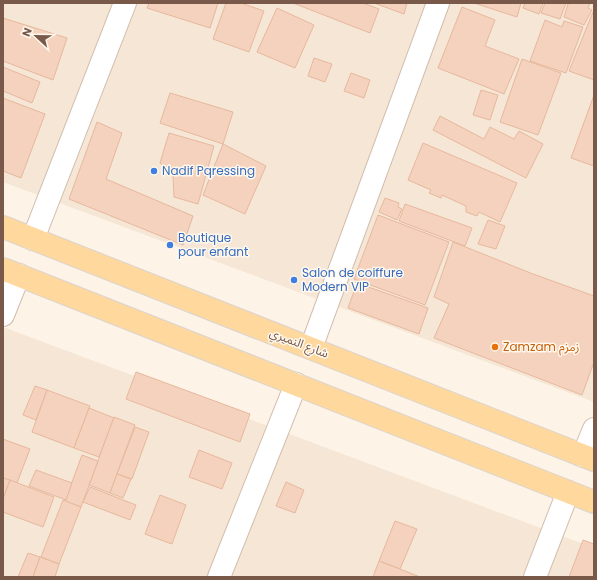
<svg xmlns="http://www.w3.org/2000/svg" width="597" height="580" viewBox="0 0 597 580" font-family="Poppins,'Noto Sans Arabic',sans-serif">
  <rect width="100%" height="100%" fill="#fdf4e7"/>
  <g fill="#f5e6d5">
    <path d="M 3,3 L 594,3 L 594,402 L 3,182 Z"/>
    <path d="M 3,327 L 594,548 L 594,577 L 3,577 Z"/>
  </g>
  <g fill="#f4d2bd" stroke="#e7b89d">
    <path d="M 149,3 L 218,3 L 210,28 L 147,8 Z"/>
    <path d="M 226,3 L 241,3 L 264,11 L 249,52 L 213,39 Z"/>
    <path d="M 293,3 L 363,3 L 379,9 L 370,33 Z"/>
    <path d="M 374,3 L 407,3 L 404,14 Z"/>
    <path d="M 474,3 L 521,3 L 517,17 Z"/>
    <path d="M 525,3 L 543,3 L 539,14 L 523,8 Z"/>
    <path d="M 545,3 L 566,3 L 560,19 L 541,13 Z"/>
    <path d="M 570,3 L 590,3 L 588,8 L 592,10 L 584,25 L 564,17 L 568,4 Z"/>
    <path d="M 462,7 L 495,20 L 485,46 L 519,59 L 504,94 L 438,68 Z"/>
    <path d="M 277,8 L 314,25 L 295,68 L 257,52 Z"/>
    <path d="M 593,12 L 594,13 L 594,80 L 569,71 Z"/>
    <path d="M 3,18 L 67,38 L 53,80 L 3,61 Z"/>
    <path d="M 545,20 L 562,27 L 564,21 L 583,27 L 566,73 L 530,61 Z"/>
    <path d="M 314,58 L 332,64 L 325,82 L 308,76 Z"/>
    <path d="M 522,59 L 561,73 L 538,135 L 500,122 Z"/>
    <path d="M 3,67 L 40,82 L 32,103 L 3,91 Z"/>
    <path d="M 351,73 L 370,80 L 364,98 L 344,91 Z"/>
    <path d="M 481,90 L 498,95 L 490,120 L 473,115 Z"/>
    <path d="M 170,93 L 233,112 L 223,144 L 160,123 Z"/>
    <path d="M 594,95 L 594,166 L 571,158 Z"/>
    <path d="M 3,98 L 45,114 L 21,178 L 3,171 Z"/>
    <path d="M 440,116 L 484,139 L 490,127 L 514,139 L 519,131 L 543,144 L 526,178 L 433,130 Z"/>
    <path d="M 97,122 L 122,133 L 106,179 L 193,216 L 183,245 L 69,199 Z"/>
    <path d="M 169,133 L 214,146 L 198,204 L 174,197 L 173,175 L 160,163 Z"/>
    <path d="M 423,143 L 517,183 L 500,222 L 479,212 L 477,216 L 466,212 L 466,206 L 442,195 L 441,198 L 429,193 L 431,190 L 408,180 Z"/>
    <path d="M 223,144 L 266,166 L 245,214 L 203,195 Z"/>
    <path d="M 385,198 L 399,203 L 398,207 L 402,209 L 397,220 L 379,212 Z"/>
    <path d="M 405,204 L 472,228 L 465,246 L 399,221 Z"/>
    <path d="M 378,215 L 449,242 L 425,305 L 354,279 Z"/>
    <path d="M 488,220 L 505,226 L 496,249 L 478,244 Z"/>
    <path d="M 453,242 L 533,274 L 594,296 L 594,362 L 582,395 L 434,338 L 449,304 L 434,297 Z"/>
    <path d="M 357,283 L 428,308 L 419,334 L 348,308 Z"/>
    <path d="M 136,372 L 250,414 L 240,442 L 126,399 Z"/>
    <path d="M 35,386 L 47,390 L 36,420 L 23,415 Z"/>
    <path d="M 47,390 L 90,406 L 74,448 L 32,432 Z"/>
    <path d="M 89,408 L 114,418 L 99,457 L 74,448 Z"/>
    <path d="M 114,417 L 135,425 L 110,493 L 89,485 Z"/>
    <path d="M 135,427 L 149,432 L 132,479 L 117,474 Z"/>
    <path d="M 3,439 L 30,449 L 17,483 L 3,478 Z"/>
    <path d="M 199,450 L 232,463 L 222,489 L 189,477 Z"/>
    <path d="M 82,455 L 98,461 L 81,507 L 65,501 Z"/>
    <path d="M 36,470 L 72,483 L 66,500 L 29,486 Z"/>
    <path d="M 117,474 L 131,479 L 123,498 L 110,493 Z"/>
    <path d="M 3,478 L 10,480 L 3,499 Z"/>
    <path d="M 10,480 L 54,497 L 43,527 L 3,512 L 3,499 Z"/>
    <path d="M 286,482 L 304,490 L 295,513 L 276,506 Z"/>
    <path d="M 90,487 L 136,505 L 130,520 L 83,502 Z"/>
    <path d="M 160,495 L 186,505 L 172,544 L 145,534 Z"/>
    <path d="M 63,500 L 81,507 L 59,564 L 41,557 Z"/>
    <path d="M 395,521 L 417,529 L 400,569 L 379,561 Z"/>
    <path d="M 583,540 L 594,544 L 594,577 L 569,577 Z"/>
    <path d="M 28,553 L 40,557 L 33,577 L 18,577 Z"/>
    <path d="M 40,557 L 59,564 L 55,577 L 33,577 Z"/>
    <path d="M 379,561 L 400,569 L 420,577 L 373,577 Z"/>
  </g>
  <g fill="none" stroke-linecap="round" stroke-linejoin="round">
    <defs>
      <g id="minor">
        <path d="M 33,239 L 125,3"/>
        <path d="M 3,315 L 19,275"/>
        <path d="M 311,348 L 438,3"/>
        <path d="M 583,456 L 594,429"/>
        <path d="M 219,577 L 296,384"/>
        <path d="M 535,577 L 568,492"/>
      </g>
      <g id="major">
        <path d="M 3,227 L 594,460"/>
        <path d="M 3,269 L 594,502"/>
      </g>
    </defs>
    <use href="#minor" stroke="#d2bdae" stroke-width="24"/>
    <use href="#major" stroke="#dcd4d0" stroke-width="24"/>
    <use href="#minor" stroke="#fff" stroke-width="22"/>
    <use href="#major" stroke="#fed89d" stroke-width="22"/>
  </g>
  <g fill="#3f7fe0" stroke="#fff8ee" stroke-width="1.5">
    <circle cx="154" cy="171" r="4"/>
    <circle cx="170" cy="245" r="4"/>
    <circle cx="294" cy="280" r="4"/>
  </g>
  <circle fill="#e8710a" stroke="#fff8ee" stroke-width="1.5" cx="495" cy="347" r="4"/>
  <g text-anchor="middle" stroke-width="3" stroke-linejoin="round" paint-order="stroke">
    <g font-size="12" fill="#366cbe" stroke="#fff8ee" text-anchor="start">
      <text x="162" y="175">Nadif Pqressing</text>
      <text x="178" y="242">Boutique<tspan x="178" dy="14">pour enfant</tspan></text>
      <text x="302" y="277">Salon de coiffure<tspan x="302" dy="14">Modern VIP</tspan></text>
    </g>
    <g font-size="12" fill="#78594a" stroke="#fff8ee">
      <text transform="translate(299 343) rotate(21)" y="4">شارع النميري</text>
    </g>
    <g font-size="12" fill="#c56008" stroke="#fff8ee" text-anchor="start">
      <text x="503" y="351">Zamzam زمزم</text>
    </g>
  </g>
  <rect width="597" height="580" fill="none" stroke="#78594a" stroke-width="8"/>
  <g transform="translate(36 36) rotate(292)" stroke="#fff8ee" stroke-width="3" paint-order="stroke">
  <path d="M0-3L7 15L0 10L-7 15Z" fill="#78594a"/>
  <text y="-6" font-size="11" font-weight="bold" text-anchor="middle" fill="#78594a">N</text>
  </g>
</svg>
